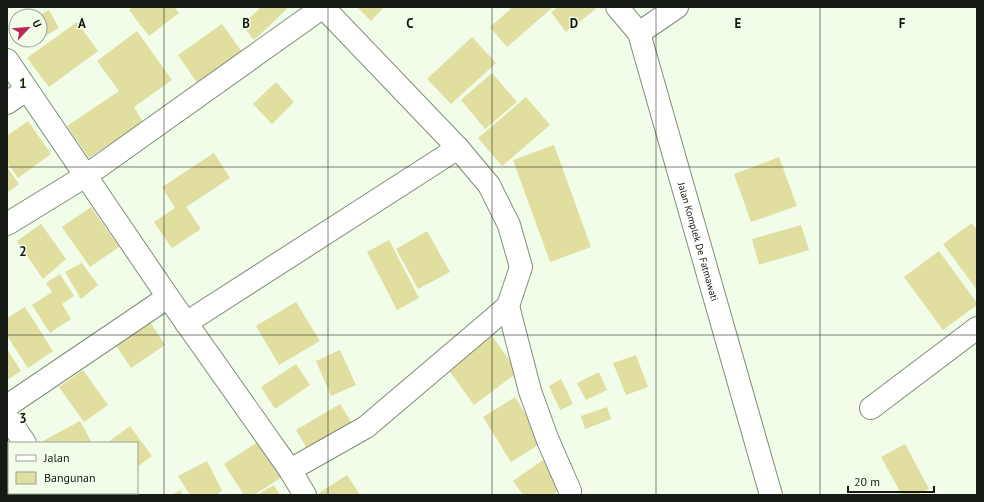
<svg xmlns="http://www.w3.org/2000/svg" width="984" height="502" viewBox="0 0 984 502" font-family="'PT Sans',sans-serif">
  <rect width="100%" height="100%" fill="#f1fde9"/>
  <g fill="#e0dfa0">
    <path d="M 133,7 L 174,7 L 179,13 L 149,36 L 129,10 Z"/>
    <path d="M 261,7 L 289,7 L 254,40 L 242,25 Z"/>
    <path d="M 357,7 L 384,7 L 371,21 Z"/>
    <path d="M 513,7 L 553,7 L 507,47 L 490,27 Z"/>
    <path d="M 558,7 L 595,7 L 596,9 L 566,32 L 551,12 Z"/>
    <path d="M 49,10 L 59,28 L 40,39 L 40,15 Z"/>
    <path d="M 77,22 L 98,51 L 49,87 L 27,58 Z"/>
    <path d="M 222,24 L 247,59 L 202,90 L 178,55 Z"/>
    <path d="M 137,31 L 172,80 L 134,107 L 143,122 L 89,158 L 67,126 L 119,91 L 97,61 Z"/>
    <path d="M 472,37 L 496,63 L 451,104 L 427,79 Z"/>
    <path d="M 25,40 L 38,40 L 28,46 Z"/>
    <path d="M 492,73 L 517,102 L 485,129 L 461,100 Z"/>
    <path d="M 276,82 L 294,102 L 272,124 L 253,104 Z"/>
    <path d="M 526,97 L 550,125 L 502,166 L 478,138 Z"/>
    <path d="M 28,121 L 51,154 L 18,178 L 7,162 L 7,136 Z"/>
    <path d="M 554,145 L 591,247 L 550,262 L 513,160 Z"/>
    <path d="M 214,153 L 230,178 L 186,207 L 201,229 L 172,248 L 154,222 L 175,208 L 162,187 Z"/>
    <path d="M 779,157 L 797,206 L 751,222 L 734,174 Z"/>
    <path d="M 7,167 L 19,184 L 7,193 Z"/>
    <path d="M 91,207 L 119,247 L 90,267 L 62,227 Z"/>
    <path d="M 972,223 L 977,230 L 977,290 L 943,244 Z"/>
    <path d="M 41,224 L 66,259 L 43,279 L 17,241 Z"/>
    <path d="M 801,225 L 809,250 L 759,265 L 752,239 Z"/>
    <path d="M 427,231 L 450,272 L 418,289 L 396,249 Z"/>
    <path d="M 389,240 L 419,298 L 397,310 L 367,252 Z"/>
    <path d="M 939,251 L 977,303 L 977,305 L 943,330 L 904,277 Z"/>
    <path d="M 82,263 L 98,285 L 81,299 L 65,272 Z"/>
    <path d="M 60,274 L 74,296 L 62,304 L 71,319 L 50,333 L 32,305 L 52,292 L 46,283 Z"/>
    <path d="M 296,302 L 320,341 L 279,365 L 256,326 Z"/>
    <path d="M 25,307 L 53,351 L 28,368 L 7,336 L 7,318 Z"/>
    <path d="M 148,319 L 165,345 L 131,368 L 113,341 Z"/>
    <path d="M 492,336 L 518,372 L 474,405 L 448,369 Z"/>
    <path d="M 7,349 L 21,371 L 7,380 Z"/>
    <path d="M 340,350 L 356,385 L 331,396 L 316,361 Z"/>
    <path d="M 636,355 L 648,387 L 626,395 L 613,363 Z"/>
    <path d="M 296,364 L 310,385 L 275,409 L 261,387 Z"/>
    <path d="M 83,370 L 108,405 L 84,422 L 59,387 Z"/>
    <path d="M 599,372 L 607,390 L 586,400 L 577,383 Z"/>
    <path d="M 561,379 L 573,404 L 560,410 L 549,386 Z"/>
    <path d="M 515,397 L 543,442 L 511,462 L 483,417 Z"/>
    <path d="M 340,404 L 355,428 L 311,455 L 296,430 Z"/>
    <path d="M 607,407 L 611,419 L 585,429 L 581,416 Z"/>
    <path d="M 80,421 L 92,443 L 45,443 L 43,441 Z"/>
    <path d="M 130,426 L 152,456 L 137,467 L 137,443 L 107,443 Z"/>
    <path d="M 259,441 L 282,477 L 254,495 L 244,495 L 224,464 Z"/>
    <path d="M 905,444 L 929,489 L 917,495 L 902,495 L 881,457 Z"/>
    <path d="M 543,460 L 562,488 L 552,495 L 523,495 L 513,481 Z"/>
    <path d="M 207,461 L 222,491 L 216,495 L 190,495 L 178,476 Z"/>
    <path d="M 347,475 L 360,495 L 320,495 L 319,493 Z"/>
    <path d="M 274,485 L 280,495 L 257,495 Z"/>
    <path d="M 180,490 L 183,495 L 172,495 Z"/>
  </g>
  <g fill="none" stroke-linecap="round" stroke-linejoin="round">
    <defs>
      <g id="street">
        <path id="s1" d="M 617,7 L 639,33 L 771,495"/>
        <path d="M 639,33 L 677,7"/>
        <path d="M 7,60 L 168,297 L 290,470 L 305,495"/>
        <path d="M 7,103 L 26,90"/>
        <path d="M 7,224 L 87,175 L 323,7"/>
        <path d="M 508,306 L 530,391 L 547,438 L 570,491"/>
        <path d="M 186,323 L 458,148"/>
        <path d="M 7,406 L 168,297"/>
        <path d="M 871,408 L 977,328"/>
        <path d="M 7,417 L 25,443"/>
        <path d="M 290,470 L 366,427 L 492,320 L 508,306 L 521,267 L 509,225 L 489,185 L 458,148 L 323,7"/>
        <path d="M 59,493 L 59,494"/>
      </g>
    </defs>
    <use href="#street" stroke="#818c7a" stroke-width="24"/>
    <use href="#street" stroke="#fff" stroke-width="22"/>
  </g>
  <path fill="none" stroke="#161a14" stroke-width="1" stroke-opacity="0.55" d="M 164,7 L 164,495M 328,7 L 328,495M 492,7 L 492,495M 656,7 L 656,495M 820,7 L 820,495M 7,167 L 977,167M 7,335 L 977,335"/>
  <g text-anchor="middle" stroke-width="3" stroke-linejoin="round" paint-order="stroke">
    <g font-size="10" fill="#161a14" stroke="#f1fde9">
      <text dy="4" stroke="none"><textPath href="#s1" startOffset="251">Jalan Komplek De Fatmawati</textPath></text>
    </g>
  </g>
  <g font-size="13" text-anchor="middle" font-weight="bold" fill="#161a14" stroke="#f1fde9" stroke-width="3" stroke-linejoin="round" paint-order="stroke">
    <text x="82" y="28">A</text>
    <text x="246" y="28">B</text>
    <text x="410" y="28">C</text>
    <text x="574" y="28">D</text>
    <text x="738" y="28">E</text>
    <text x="902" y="28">F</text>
    <text x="23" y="88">1</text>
    <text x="23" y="256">2</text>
    <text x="23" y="423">3</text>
  </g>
  <rect width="984" height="502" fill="none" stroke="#161a14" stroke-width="16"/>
  <rect x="8" y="442" width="130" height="52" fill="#f1fde9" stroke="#99a294"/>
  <rect x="16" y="455" width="20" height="6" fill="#ffffff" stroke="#99a294"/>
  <text x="44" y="462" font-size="12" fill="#161a14">Jalan</text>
  <rect x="16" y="472" width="20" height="12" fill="#e0dfa0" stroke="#99a294"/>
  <text x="44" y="482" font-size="12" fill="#161a14">Bangunan</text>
  <g transform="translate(28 28) rotate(64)"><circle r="19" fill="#f1fde9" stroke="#99a294"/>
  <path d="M0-3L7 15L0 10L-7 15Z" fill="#b92957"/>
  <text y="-6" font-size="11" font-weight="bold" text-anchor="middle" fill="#161a14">U</text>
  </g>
  <path d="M848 486v6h86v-6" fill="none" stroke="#161a14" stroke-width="2"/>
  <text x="854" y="486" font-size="12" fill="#161a14" stroke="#f1fde9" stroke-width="3" paint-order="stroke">20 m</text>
</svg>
